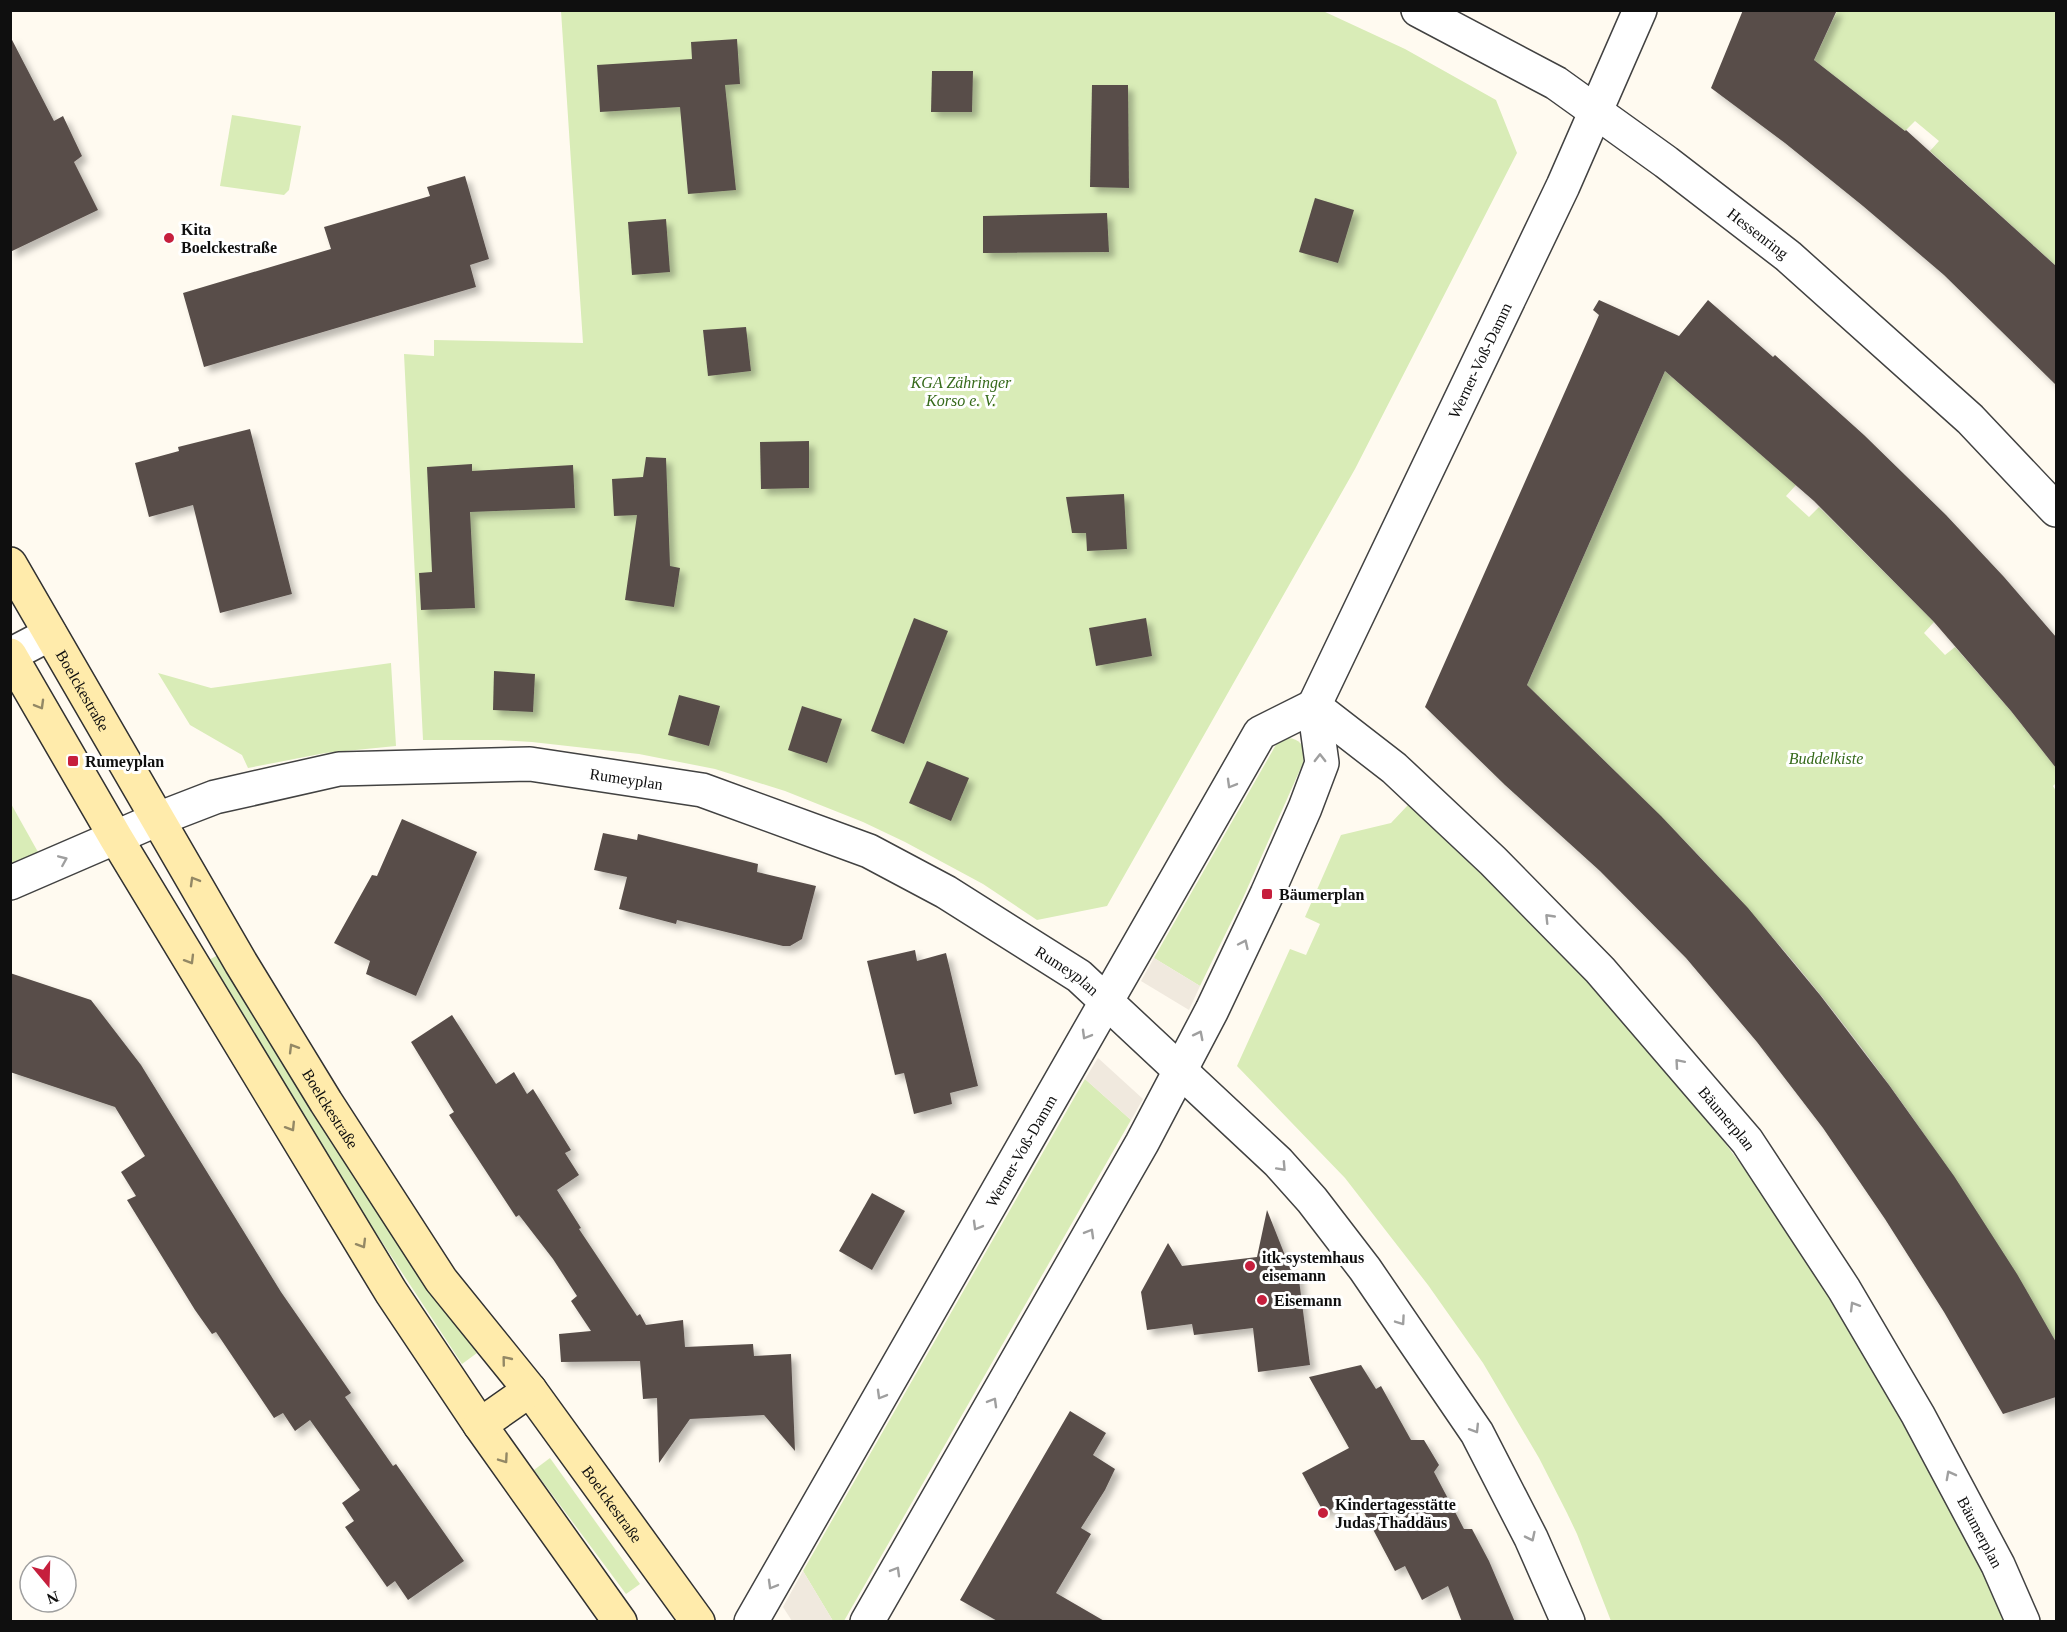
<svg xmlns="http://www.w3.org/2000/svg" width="2067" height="1632" viewBox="0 0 2067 1632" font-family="Georgia,serif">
  <defs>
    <filter id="shadow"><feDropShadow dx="5.5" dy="5.5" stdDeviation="3" flood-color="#0004"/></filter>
  </defs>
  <rect width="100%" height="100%" fill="#fffaf0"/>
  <g fill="#d9ecb7">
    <path d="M 561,11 L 1323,11 L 1405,49 L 1496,100 L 1517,153 L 1355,469 L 1107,906 L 1037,920 L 983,884 L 905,842 L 863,822 L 785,791 L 715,769 L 639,754 L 532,742 L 500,740 L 423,740 L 404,354 L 434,356 L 434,340 L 583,343 Z"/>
    <path d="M 1837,11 L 2056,11 L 2056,266 L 1930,151 L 1939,141 L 1915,121 L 1905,131 L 1814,60 Z"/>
    <path d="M 232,115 L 301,126 L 289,190 L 284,195 L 220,186 Z"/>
    <path d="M 1665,371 L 1796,485 L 1786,496 L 1809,517 L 1819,507 L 1934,622 L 1924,633 L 1945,655 L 1955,647 L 2011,711 L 2056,768 L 2056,783 L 2053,786 L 2056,791 L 2056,1342 C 1966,1188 1865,1040 1746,907 C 1677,829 1601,758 1527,685 Z"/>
    <path d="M 391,663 L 396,746 L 325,753 L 248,768 L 242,755 L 190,725 L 158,673 L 211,688 Z"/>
    <path d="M 1288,738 C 1303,739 1306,750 1303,763 L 1243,898 L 1200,986 L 1154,958 L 1277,743 Z"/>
    <path d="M 10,802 L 38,852 L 11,865 L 10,865 Z"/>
    <path d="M 1408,805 L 1528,918 L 1580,970 L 1703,1114 L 1746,1171 L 1795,1240 L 1900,1409 L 1991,1585 L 2005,1621 L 1611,1621 L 1577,1534 L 1567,1513 L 1539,1458 L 1483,1363 L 1428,1285 L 1345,1178 L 1237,1066 L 1290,949 L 1306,955 L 1320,924 L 1305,917 L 1341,835 L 1391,823 Z"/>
    <path d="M 220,954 L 374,1200 L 477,1353 L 462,1364 L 361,1210 L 205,962 Z"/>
    <path d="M 1085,1079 L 1131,1120 L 844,1621 L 833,1621 L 803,1571 Z"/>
    <path d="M 550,1458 L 640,1584 L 626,1594 L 534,1470 Z"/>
  </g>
  <g fill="#f0e9de">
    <path d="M 1154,958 L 1200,986 L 1189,1010 L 1141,981 Z"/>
    <path d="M 1098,1058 L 1143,1099 L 1131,1120 L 1085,1079 Z"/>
    <path d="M 803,1571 L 833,1621 L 792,1621 L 783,1607 Z"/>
  </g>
  <g fill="#584e4a" filter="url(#shadow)">
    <path d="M 1743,10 L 1837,10 L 1814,60 L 1905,131 L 1906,130 L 2056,266 L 2056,385 L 1944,275 L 1863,206 L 1785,143 L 1711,88 Z"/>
    <path d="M 10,36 L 54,121 L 63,116 L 82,156 L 74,162 L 98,210 L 10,252 Z"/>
    <path d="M 737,39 L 740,84 L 725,85 L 736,190 L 688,194 L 680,107 L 600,112 L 597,65 L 692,59 L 691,42 Z"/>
    <path d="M 932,71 L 973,71 L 972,112 L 931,112 Z"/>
    <path d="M 1092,85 L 1128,85 L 1129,188 L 1090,187 Z"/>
    <path d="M 465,176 L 489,259 L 470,265 L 476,287 L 204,367 L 183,293 L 331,249 L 324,227 L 430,196 L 427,187 Z"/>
    <path d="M 1315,198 L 1354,210 L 1338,263 L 1299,252 Z"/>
    <path d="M 1107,213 L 1109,252 L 983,253 L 983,216 Z"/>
    <path d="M 666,219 L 670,272 L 632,275 L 628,222 Z"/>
    <path d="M 1599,300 L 1679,336 L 1708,300 L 1773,357 L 1775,355 L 1864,435 L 1946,515 L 2004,577 L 2056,637 L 2056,768 L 2011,711 L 1934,622 L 1814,501 L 1665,371 L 1527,685 L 1661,816 L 1748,908 L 1820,995 L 1889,1085 L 1954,1176 L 2017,1274 L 2056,1342 L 2056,1397 L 2003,1414 L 1944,1312 L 1885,1219 L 1823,1128 L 1757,1042 L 1686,958 L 1600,871 L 1505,785 L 1425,707 L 1599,315 L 1593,310 Z"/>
    <path d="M 746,327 L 751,371 L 708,376 L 703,330 Z"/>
    <path d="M 250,429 L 292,594 L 220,613 L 193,505 L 149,517 L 135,463 L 179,451 L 178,447 Z"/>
    <path d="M 809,441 L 809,488 L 761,489 L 760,442 Z"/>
    <path d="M 646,457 L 666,458 L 670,566 L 680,568 L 674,607 L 625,600 L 637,515 L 614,516 L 612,479 L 643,477 Z"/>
    <path d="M 472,464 L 472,471 L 573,465 L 575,508 L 470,512 L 475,608 L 421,610 L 419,573 L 432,572 L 427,467 Z"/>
    <path d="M 1124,494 L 1127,549 L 1087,551 L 1086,533 L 1072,533 L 1066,497 Z"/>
    <path d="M 914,618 L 948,631 L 904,744 L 871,731 Z"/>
    <path d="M 1146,618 L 1152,656 L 1096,666 L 1089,628 Z"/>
    <path d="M 494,671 L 535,674 L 533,712 L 493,710 Z"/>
    <path d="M 679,695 L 720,706 L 709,746 L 668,735 Z"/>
    <path d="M 802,706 L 842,719 L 827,763 L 788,750 Z"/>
    <path d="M 927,761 L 969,778 L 951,821 L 909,803 Z"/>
    <path d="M 402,819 L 477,852 L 416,996 L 366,974 L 370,961 L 334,943 L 372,875 L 377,876 Z"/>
    <path d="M 603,833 L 637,840 L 638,834 L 695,848 L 758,864 L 757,872 L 816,886 L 802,939 L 790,946 L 783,946 L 677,920 L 676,924 L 619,909 L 627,877 L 594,870 Z"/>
    <path d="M 915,950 L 917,961 L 946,953 L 978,1086 L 950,1093 L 952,1104 L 914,1114 L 904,1073 L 895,1075 L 867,961 Z"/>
    <path d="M 10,973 L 91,1000 L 141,1065 L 281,1292 L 351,1393 L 345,1397 L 393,1466 L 396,1464 L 464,1561 L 408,1600 L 395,1581 L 387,1587 L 345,1527 L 354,1521 L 342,1503 L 360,1490 L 310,1420 L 295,1431 L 283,1413 L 274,1418 L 216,1332 L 212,1334 L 195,1310 L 127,1200 L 136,1196 L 121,1172 L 145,1156 L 115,1107 L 10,1072 Z"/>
    <path d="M 452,1015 L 496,1084 L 514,1072 L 527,1094 L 533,1089 L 571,1150 L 565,1153 L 579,1175 L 557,1190 L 581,1228 L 579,1229 L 637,1316 L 640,1314 L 646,1325 L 683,1320 L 685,1347 L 753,1344 L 754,1356 L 791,1354 L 795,1451 L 764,1415 L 690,1419 L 659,1463 L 657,1398 L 643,1399 L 640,1361 L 561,1362 L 559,1334 L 591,1331 L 571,1301 L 577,1296 L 553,1259 L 519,1215 L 516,1217 L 449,1115 L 454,1112 L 411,1042 Z"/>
    <path d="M 872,1193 L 905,1211 L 872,1270 L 839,1251 Z"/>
    <path d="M 1267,1210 L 1292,1273 L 1298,1272 L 1310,1365 L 1258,1372 L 1253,1328 L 1194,1335 L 1192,1324 L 1147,1330 L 1141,1292 L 1168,1243 L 1182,1266 L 1257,1257 Z"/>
    <path d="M 1361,1365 L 1376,1389 L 1381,1386 L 1411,1440 L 1424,1440 L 1439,1465 L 1434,1472 L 1464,1529 L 1472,1529 L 1489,1561 L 1515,1622 L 1462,1622 L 1448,1586 L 1422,1600 L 1405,1566 L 1395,1571 L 1358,1501 L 1342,1509 L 1340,1505 L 1324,1513 L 1302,1473 L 1349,1448 L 1309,1377 Z"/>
    <path d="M 1070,1411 L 1106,1433 L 1093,1455 L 1115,1469 L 1105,1490 L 1081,1528 L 1091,1534 L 1056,1593 L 1106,1622 L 999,1622 L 960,1600 Z"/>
  </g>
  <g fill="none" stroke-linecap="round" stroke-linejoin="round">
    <defs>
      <g id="street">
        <path id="s1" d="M 1418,10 L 1556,83 L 1666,162 L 1788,256 L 1970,419 L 2056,510"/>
        <path d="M 10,655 L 50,634"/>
        <path id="s2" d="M 1314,706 L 1394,768 L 1493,861 L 1600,970 L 1747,1141 L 1844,1289 L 1918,1415 L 1998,1565 L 2023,1622"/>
        <path id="s3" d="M 10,883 L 158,819 L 215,797 L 339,769 L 530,764 L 702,790 L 869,851 L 946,892 L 1079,976 L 1278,1162 L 1312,1200 L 1365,1269 L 1477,1433 L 1531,1538 L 1568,1622"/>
        <path id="s4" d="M 751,1622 L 1260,733 L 1314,706"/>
        <path id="s5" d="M 867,1622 L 1142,1143 L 1212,1010 L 1267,894 L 1305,808 L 1322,763 L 1314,706 L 1563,186 L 1640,10"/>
      </g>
      <g id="secondary">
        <path id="s6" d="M 10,564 L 241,963 L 326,1102 L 441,1280 L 530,1390 L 698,1622"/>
        <path d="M 10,655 L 116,838 L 391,1292 L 480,1425 L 620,1622"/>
        <path d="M 480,1425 L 530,1390"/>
      </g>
    </defs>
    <use href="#street" stroke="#424242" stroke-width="36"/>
    <use href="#secondary" stroke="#313131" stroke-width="36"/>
    <use href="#street" stroke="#fff" stroke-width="33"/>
    <use href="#secondary" stroke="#ffebab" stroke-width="33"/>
  </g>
  <defs><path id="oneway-chevron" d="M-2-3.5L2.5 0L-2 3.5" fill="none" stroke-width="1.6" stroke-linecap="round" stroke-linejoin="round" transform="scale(1.5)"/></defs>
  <g stroke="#938865">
    <use href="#oneway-chevron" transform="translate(40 705) rotate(60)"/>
    <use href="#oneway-chevron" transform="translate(194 881) rotate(-120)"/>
    <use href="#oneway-chevron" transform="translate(190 960) rotate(59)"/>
    <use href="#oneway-chevron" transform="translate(293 1048) rotate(-121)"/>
    <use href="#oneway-chevron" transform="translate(291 1127) rotate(58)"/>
    <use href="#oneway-chevron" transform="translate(362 1244) rotate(59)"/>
    <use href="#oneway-chevron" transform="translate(506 1360) rotate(-129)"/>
    <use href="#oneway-chevron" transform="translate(504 1459) rotate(55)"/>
  </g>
  <g stroke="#9f9f9f">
    <use href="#oneway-chevron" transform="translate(1320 758) rotate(-90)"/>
    <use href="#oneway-chevron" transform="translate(1231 784) rotate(120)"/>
    <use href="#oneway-chevron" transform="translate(63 860) rotate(-23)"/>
    <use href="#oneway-chevron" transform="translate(1549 918) rotate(-134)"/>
    <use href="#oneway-chevron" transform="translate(1244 944) rotate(-65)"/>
    <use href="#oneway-chevron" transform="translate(1086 1035) rotate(120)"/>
    <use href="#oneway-chevron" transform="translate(1199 1035) rotate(-63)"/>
    <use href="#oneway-chevron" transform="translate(1679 1063) rotate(-131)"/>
    <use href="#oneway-chevron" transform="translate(1282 1167) rotate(47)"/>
    <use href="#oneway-chevron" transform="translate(977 1226) rotate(120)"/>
    <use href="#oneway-chevron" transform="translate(1090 1233) rotate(-60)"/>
    <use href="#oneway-chevron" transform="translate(1854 1306) rotate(-121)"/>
    <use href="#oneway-chevron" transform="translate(1401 1321) rotate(55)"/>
    <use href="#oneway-chevron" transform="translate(881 1395) rotate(120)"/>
    <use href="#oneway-chevron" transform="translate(993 1402) rotate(-60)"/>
    <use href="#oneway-chevron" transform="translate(1475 1429) rotate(58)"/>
    <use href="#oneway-chevron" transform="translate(1950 1475) rotate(-118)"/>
    <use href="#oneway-chevron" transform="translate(1531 1537) rotate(64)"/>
    <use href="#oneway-chevron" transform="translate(896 1571) rotate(-60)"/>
    <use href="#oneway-chevron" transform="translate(772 1585) rotate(120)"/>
  </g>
  <g fill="#c61f3d" stroke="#fff" stroke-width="2">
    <circle cx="169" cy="238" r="6"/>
    <rect x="67" y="755" width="12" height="12" rx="3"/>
    <rect x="1261" y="888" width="12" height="12" rx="3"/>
    <circle cx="1250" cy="1266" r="6"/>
    <circle cx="1262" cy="1300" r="6"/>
    <circle cx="1323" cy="1513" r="6"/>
  </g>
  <g text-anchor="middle" stroke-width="6" stroke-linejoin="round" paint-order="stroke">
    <g font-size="16" font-weight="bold" fill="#0f0f0f" stroke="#fff" text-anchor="start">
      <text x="181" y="235">Kita<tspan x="181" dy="18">Boelckestraße</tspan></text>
      <text x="85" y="767">Rumeyplan</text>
      <text x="1279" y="900">Bäumerplan</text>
      <text x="1262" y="1263">itk-systemhaus<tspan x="1262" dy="18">eisemann</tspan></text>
      <text x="1274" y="1306">Eisemann</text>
      <text x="1335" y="1510">Kindertagesstätte<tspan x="1335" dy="18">Judas Thaddäus</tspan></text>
    </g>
    <g font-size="16" fill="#0f0f0f" stroke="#fff">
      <text dy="6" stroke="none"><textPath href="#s1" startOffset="408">Hessenring</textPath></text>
      <text dy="6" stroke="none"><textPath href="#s5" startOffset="1414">Werner-Voß-Damm</textPath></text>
      <text dy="6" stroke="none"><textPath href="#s6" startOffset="146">Boelckestraße</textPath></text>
      <text dy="6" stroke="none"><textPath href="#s3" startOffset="638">Rumeyplan</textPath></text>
      <text dy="6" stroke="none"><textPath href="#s3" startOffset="1124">Rumeyplan</textPath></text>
      <text dy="6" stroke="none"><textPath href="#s6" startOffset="632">Boelckestraße</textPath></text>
      <text dy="6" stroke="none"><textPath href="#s2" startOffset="585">Bäumerplan</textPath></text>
      <text dy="6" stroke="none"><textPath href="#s4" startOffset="543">Werner-Voß-Damm</textPath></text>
      <text dy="6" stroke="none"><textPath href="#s6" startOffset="1118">Boelckestraße</textPath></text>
      <text dy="6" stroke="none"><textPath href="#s2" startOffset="1071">Bäumerplan</textPath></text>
    </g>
    <g font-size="16" font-style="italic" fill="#366a1b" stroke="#fff">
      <text x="961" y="388">KGA Zähringer<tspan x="961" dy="18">Korso e. V.</tspan></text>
      <text x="1826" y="764">Buddelkiste</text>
    </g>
  </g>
  <rect width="2067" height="1632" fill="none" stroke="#0f0f0f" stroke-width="24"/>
  <g transform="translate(48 1584) rotate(161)"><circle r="28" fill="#ffffff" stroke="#9f9f9f" stroke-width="1.5"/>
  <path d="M0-4.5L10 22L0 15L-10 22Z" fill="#c61f3d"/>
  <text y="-9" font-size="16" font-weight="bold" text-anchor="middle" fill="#0f0f0f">N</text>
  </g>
</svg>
